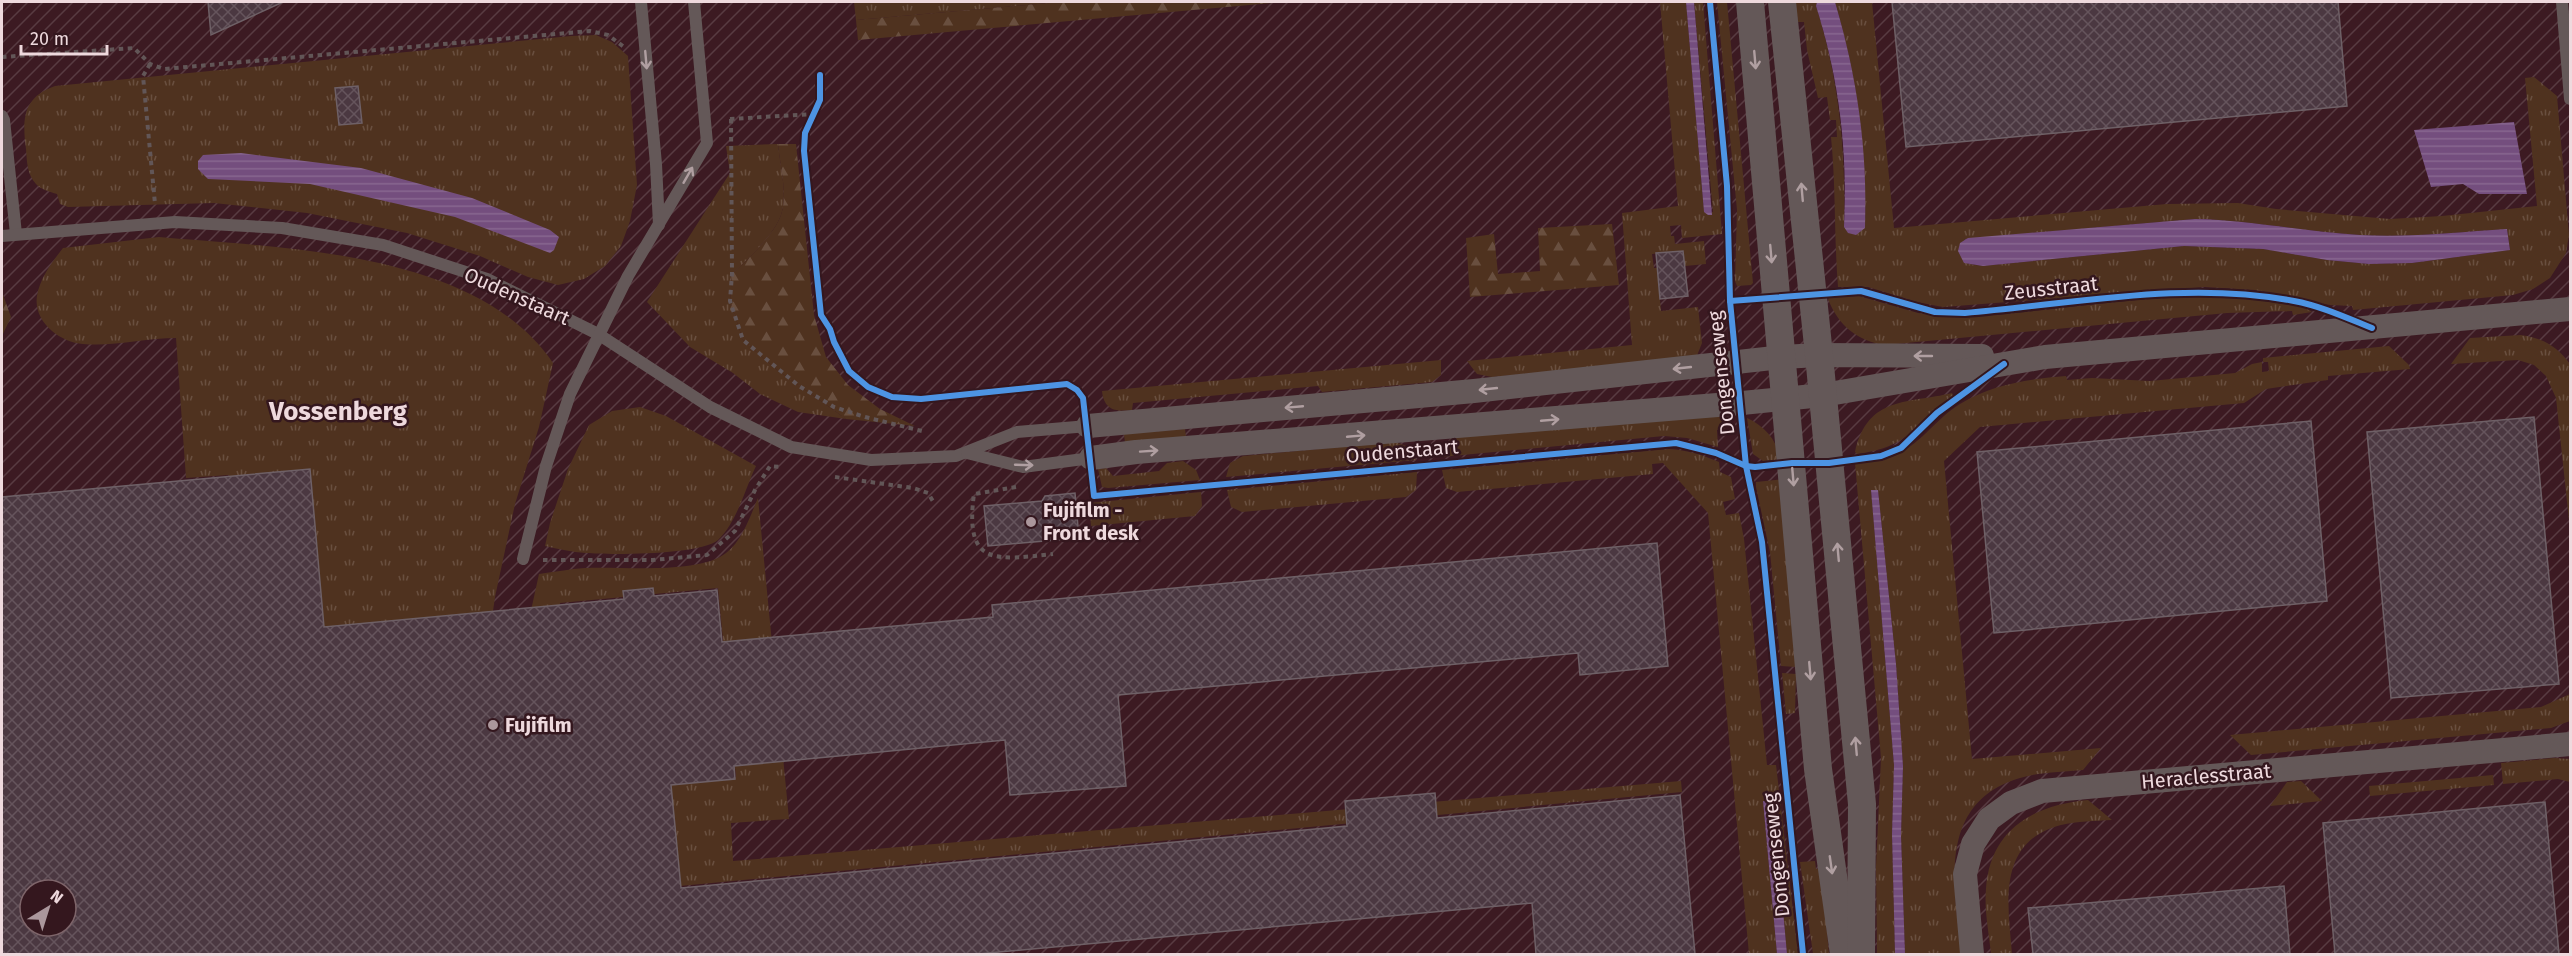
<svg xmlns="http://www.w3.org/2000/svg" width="2572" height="956" viewBox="0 0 2572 956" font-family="'Fira Sans',sans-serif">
  <defs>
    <pattern id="industrial-furrows" width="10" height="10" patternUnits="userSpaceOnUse" patternTransform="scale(1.5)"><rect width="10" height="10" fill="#3c1a22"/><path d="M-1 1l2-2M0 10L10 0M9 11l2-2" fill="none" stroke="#583b42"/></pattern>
    <pattern id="grass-tufts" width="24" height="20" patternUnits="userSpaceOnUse" patternTransform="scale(1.5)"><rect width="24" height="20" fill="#4f321f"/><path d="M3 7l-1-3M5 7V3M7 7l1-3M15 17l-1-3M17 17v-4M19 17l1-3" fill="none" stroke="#694f3f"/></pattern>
    <pattern id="forest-firs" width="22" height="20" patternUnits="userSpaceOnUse" patternTransform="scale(1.5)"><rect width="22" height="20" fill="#4f321f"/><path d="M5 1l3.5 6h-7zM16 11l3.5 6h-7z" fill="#694f3f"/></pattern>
    <pattern id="water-rules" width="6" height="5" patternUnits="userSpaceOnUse" patternTransform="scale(1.5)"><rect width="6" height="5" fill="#744e7e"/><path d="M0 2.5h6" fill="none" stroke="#886790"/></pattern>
    <pattern id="building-cross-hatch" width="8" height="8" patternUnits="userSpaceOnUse" patternTransform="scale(1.5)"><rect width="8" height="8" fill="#4b3841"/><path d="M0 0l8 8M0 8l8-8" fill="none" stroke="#65545c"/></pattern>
  </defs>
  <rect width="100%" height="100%" fill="#2e1d22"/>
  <path fill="url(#industrial-furrows)" fill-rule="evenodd" d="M 2,2 L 2570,2 L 2570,954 L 2,954 ZM 30,890 L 66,890 L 66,926 L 30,926 Z"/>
  <g fill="url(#grass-tufts)" fill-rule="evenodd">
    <path d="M 854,2 L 1060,2 L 856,20 Z"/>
    <path d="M 1660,2 L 1686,2 L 1704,211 L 1713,212 L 1694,2 L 1703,2 L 1722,234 L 1682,238 L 1681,225 L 1670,226 L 1671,236 L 1674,236 L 1675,244 L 1704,241 L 1706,264 L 1685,266 L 1683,251 L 1652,254 L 1654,268 L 1657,268 L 1661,311 L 1698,307 L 1702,343 L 1696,358 L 1492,377 L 1477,374 L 1467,361 L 1632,345 L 1622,213 L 1678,206 Z"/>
    <path d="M 1717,2 L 1727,2 L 1753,283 L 1751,285 L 1737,286 L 1735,281 L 1737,210 Z"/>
    <path d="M 1795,2 L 1817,2 L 1816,6 C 1839,79 1846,151 1844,227 L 1865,228 C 1867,150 1857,76 1835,2 L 1872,2 L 1894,228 L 2167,204 L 2238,203 L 2276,209 L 2390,219 L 2442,216 L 2537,206 L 2525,78 L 2534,77 L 2557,96 L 2569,235 L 2566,253 L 2550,278 L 2533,289 L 2513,295 L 2353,310 L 2352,306 L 2330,305 L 2255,290 L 2205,287 L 1943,307 L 1917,302 L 1868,287 L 1838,287 C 1834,237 1836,187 1831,137 L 1837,137 L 1836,120 L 1830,120 L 1827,97 L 1818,98 L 1807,50 L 1804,22 L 1798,22 ZM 2195,219 C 2251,220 2304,232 2360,235 C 2409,238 2458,232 2507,229 L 2510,250 L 2412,263 L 2369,264 L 2327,260 L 2263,249 L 2184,246 L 1983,266 L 1968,264 L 1964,239 Z"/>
    <path d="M 596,35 L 612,42 L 628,56 L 637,185 L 630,221 L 621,246 L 605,266 L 584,279 L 558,285 L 528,277 L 480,256 L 407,233 L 307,213 L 214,203 L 68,207 L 60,204 L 57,194 C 50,192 40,189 36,184 C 27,174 27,162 26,149 C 22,119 23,97 55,86 L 571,36 Z"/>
    <path d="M 778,144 C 780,166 788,194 781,215 C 774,235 748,259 732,274 L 730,301 L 743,340 L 776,369 L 846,419 L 798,412 L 760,394 L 733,373 L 690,347 L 647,302 L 730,173 L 726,146 Z"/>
    <path d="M 159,237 C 281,248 477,250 553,363 L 539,427 L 515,504 L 495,597 L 487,653 L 525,638 L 539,574 C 554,572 570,569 585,568 C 620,566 698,575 726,553 C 743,540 750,516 758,498 L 789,819 L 731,823 L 733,861 L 1681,781 L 1682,792 L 680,886 L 608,789 L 736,777 L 718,588 L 560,603 L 577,792 L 265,859 L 229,475 L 186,478 L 176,338 C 146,338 112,347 83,344 C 60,342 33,322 37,296 C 40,278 52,262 63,248 Z"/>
    <path d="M 1859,296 L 1918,313 L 1950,317 C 2060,315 2172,283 2282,304 C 2291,305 2305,306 2312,312 L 2293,315 L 2292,311 L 2227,313 L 1885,345 C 1857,341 1838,325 1828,299 L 1830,297 Z"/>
    <path d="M 2521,335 C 2542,338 2557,346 2570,364 L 2570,530 L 2556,398 L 2546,376 L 2534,365 L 2518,360 L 2451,364 L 2470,338 Z"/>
    <path d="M 2389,346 L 2409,365 L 2410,369 L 2328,376 L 2328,380 L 2266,389 L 2244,403 L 1980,427 L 1944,461 L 1972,759 L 2101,748 L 2083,770 C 2063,772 2040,772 2020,778 C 1935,803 1955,889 1961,954 L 1905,954 L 1901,835 L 1903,766 L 1896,664 L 1878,491 L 1871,490 L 1894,765 L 1892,834 L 1895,954 L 1877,954 L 1876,867 L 1881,758 L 1855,463 C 1867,461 1879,461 1891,457 C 1919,447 1935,419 1960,404 C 1993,384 2029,379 2066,376 L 2067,380 L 2092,378 L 2150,381 L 2235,373 L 2252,364 L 2262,362 L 2262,372 L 2269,371 L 2268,362 L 2263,362 L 2263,358 Z"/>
    <path d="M 1441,360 L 1441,375 L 1432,382 L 1322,392 L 1318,386 L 1133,403 L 1132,410 C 1115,412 1104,410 1102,391 Z"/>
    <path d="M 1952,393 L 1954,397 C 1914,424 1911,447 1857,454 L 1855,452 C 1868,395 1908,404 1952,393 Z"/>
    <path d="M 640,407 L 666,416 L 756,466 C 745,489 737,522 718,540 C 701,555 611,555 586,553 C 572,552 558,549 545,546 L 550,523 L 568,469 L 589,425 L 612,411 Z"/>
    <path d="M 1724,412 L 1725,429 L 1717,430 L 1718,447 L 1687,438 L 1664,436 L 1441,457 L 1446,443 L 1454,437 Z"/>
    <path d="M 1747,418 C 1765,426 1777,441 1781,460 L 1763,461 L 1753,454 Z"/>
    <path d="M 1185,429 L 1186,437 L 1125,443 L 1124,434 Z"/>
    <path d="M 1395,442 L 1409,447 L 1416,460 L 1226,477 L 1230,463 L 1243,456 Z"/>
    <path d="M 1669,449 C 1687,450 1703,455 1719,462 L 1720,472 L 1731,477 L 1735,499 L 1723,502 L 1726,515 L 1739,513 L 1744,539 L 1767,765 L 1776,765 L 1798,954 L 1787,954 L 1773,801 L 1763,802 L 1777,954 L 1749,954 L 1708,513 L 1663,463 L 1652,464 L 1653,474 L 1457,492 L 1446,488 L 1442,470 Z"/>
    <path d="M 1183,461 L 1196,470 L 1200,480 L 1108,488 L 1102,487 L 1098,469 L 1106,468 L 1113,476 L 1159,471 L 1167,463 Z"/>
    <path d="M 1417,472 L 1416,490 L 1406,497 L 1242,512 L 1231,507 L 1227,490 Z"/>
    <path d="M 1785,479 L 1796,667 L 1781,666 L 1770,552 L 1756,487 L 1756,482 Z"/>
    <path d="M 1201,492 L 1202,506 L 1195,516 L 1091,526 L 1089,503 Z"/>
    <path d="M 1782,673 L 1796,674 L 1795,713 L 1786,714 Z"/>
    <path d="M 2570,694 L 2570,721 L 2551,728 L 2251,755 L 2230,735 L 2541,707 Z"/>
    <path d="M 2554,758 L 2570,759 L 2570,782 L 2558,779 L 2503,784 L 2501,763 Z"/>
    <path d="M 2493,775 L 2494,785 L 2370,796 L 2369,786 Z"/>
    <path d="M 2301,781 L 2322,801 L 2270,806 L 2287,782 Z"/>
    <path d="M 2088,800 L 2112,820 C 2095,821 2077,821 2061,825 C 1996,842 2008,904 2012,954 L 1991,954 C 1989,933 1984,910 1986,889 C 1990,829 2034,805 2088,800 Z"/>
    <path d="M 1815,861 L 1816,869 L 1821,868 L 1829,954 L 1813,954 L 1800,862 Z"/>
  </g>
  <g fill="url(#forest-firs)">
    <path d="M 1060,2 L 1283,2 L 858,40 L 856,20 Z"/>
    <path d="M 778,144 L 796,144 L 814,315 L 826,357 L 848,385 L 880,409 L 915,426 L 846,419 L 776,369 L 743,340 L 730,301 L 732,274 C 748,259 774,235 781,215 C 788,194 780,166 778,144 Z"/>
    <path d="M 1612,224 L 1619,285 L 1470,297 L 1466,238 L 1494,234 L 1498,274 L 1540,271 L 1538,228 Z"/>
    <path d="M 2,292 L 11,317 L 2,336 Z"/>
  </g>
  <g fill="url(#water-rules)">
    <path d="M 1686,2 L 1694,2 L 1712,215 L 1708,215 L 1704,212 Z"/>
    <path d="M 1817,2 L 1835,2 C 1857,76 1868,150 1865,228 L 1856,235 L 1848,233 L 1844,227 C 1848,151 1839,78 1816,6 Z"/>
    <path d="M 2514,122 L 2527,194 L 2479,194 L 2463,184 L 2431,187 L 2414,130 Z"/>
    <path d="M 241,153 L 361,168 L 472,198 L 550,230 L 559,237 L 554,250 L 550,253 L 455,217 L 310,184 L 208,179 L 198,169 L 198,161 L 203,155 Z"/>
    <path d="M 2195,219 C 2251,220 2304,232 2360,235 C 2409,238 2458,232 2507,229 L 2510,250 L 2412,263 L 2369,264 L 2327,260 L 2263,249 L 2184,246 L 1983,266 L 1964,263 L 1958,251 L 1960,243 L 1968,238 Z"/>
    <path d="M 1871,490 L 1878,490 L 1896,664 L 1903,766 L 1901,835 L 1905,954 L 1895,954 L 1892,834 L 1894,765 Z"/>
    <path d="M 1763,801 L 1773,801 L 1787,954 L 1777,954 Z"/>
  </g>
  <g fill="url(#building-cross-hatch)" stroke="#6e6066" stroke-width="1.5" fill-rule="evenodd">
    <path d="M 208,2 L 283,2 L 211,35 Z"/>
    <path d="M 1892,2 L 2338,2 L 2347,106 L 1906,147 Z"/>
    <path d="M 358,86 L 362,123 L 339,125 L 335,88 Z"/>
    <path d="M 1683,251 L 1688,296 L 1660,299 L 1656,253 Z"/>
    <path d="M 2534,417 L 2559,684 L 2391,698 L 2367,432 Z"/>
    <path d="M 2311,421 L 2327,601 L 1994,633 L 1977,452 Z"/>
    <path d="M 310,469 L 324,627 L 624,599 L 623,591 L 653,588 L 654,596 L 717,590 L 722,642 L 993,617 L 992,605 L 1657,543 L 1668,666 L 1580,675 L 1578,653 L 1118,695 L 1126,786 L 1010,795 L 1005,740 L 734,766 L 735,779 L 671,785 L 681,888 L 1347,826 L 1345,801 L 1435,793 L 1437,818 L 1680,795 L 1695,954 L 1536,954 L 1532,903 L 978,954 L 2,954 L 2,497 ZM 30,890 L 66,890 L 66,926 L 30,926 Z"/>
    <path d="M 1075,493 L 1079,538 L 988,546 L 984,506 L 1042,501 L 1045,496 Z"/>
    <path d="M 2545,802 L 2559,954 L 2335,954 L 2323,823 Z"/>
    <path d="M 2284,886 L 2290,954 L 2033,954 L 2028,908 Z"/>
  </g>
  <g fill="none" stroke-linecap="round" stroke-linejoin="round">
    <g stroke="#625657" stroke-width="4" stroke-dasharray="4.5 4.5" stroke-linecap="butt">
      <path d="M 2,57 L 134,48 L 150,64 L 164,69 L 590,31 L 608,35 L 624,47"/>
      <path d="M 150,64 L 143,76 L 155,204"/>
      <path d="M 730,119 L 813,114"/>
      <path d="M 731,119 L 732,274 L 730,301 L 743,340 L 799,386 L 834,407 L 865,417 L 926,432"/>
      <path d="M 835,477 L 913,488 L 928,493 L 934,503"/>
      <path d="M 1016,487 L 974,494 C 964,567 996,560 1053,554"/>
      <path d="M 543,560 L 653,560 L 707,555 L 735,531 L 755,490 L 770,466 L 780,467"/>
    </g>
    <g stroke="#645858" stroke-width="12">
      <path d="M 641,2 L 656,164 L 659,225"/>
      <path d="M 2562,2 L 2570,99"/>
      <path d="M 2,116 L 4,120 L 16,234"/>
      <path d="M 2,236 L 175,222 L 282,228 L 383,245 L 487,279 L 598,334 L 710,407 L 791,447 L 871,460 L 956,456 L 1017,432 L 1088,426"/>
      <path d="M 967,453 L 1023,467 L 1091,458"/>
      <path d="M 523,559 L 546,466 L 570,394 L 628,276 L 707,143 L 694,2"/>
    </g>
    <g stroke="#645858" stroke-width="24">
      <path d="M 1088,426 L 1474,391 L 1782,357 L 1819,355 L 1982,356"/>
      <path d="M 1091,458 L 1136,452 L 1742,403 L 1823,395 L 2045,357 L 2570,309"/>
      <path d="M 1972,954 L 1965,874 L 1973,844 L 1989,819 L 2011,803 L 2042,791 L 2570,744"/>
    </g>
    <g stroke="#645858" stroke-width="28">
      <path d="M 1750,2 L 1818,769 L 1844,954"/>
      <path d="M 1782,2 L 1819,355 L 1862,804 L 1861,954"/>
    </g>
    <defs>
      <g id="cycleway">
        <path d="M 1710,2 L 1727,186 L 1730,301 L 1746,466 L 1762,542 L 1803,954"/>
        <path d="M 820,75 L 820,100 L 805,133 L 804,151 L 821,315 L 830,329 L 834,342 L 849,371 L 868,387 L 892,397 L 921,399 L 1067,384 L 1077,390 L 1083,398 L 1094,496 L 1676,443 L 1716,453 L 1746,466 L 1755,467 L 1792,463 L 1829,463 L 1881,456 L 1901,448 L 1937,413 L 2004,364"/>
        <path d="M 1730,301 L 1861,291 L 1935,312 L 1965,313 C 2073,304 2186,280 2294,301 C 2321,306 2347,318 2372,328"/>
      </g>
    </defs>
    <use href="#cycleway" stroke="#34171e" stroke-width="10"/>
    <use href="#cycleway" stroke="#4d94e3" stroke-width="6"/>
  </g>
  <defs><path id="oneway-shaft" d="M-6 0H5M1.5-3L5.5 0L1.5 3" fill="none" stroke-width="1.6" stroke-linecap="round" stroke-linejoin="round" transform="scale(1.5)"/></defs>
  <g stroke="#b09fa1">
    <use href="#oneway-shaft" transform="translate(646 60) rotate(85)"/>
    <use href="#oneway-shaft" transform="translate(1755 60) rotate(85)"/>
    <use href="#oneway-shaft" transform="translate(688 175) rotate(-60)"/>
    <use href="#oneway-shaft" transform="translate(1802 192) rotate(-95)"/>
    <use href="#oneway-shaft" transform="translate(1771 254) rotate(85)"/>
    <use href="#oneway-shaft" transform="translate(1923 356) rotate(-180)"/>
    <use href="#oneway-shaft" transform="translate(1682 368) rotate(174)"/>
    <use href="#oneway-shaft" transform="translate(1488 389) rotate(174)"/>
    <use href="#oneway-shaft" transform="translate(1294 407) rotate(175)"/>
    <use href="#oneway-shaft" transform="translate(1550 420) rotate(-5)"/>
    <use href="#oneway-shaft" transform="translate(1356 436) rotate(-5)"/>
    <use href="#oneway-shaft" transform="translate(1149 451) rotate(-4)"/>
    <use href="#oneway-shaft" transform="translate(1024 465) rotate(2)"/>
    <use href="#oneway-shaft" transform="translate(1793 477) rotate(85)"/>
    <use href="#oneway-shaft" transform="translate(1838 552) rotate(-95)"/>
    <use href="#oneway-shaft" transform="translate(1810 671) rotate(85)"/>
    <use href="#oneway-shaft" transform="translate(1856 746) rotate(-95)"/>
    <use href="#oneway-shaft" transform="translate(1831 865) rotate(82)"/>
  </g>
  <g fill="#ab979c" stroke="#34171e" stroke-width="2">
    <circle cx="1031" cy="522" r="6"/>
    <circle cx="493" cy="725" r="6"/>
  </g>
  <g text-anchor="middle" stroke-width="5" stroke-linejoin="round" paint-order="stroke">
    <g font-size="20" fill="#eed9dd" stroke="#34171e">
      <text transform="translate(2051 288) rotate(-6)" y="7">Zeusstraat</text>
      <text transform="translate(517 296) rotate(24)" y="7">Oudenstaart</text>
      <text transform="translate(1721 373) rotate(-96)" y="7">Dongenseweg</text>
      <text transform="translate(1402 451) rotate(-5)" y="7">Oudenstaart</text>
      <text transform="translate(2206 776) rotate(-5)" y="7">Heraclesstraat</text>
      <text transform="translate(1776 855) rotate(-96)" y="7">Dongenseweg</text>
    </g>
    <g font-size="20" font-weight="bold" fill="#eed9dd" stroke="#34171e" text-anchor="start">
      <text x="1043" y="517">Fujifilm -<tspan x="1043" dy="23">Front desk</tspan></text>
      <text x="505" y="732">Fujifilm</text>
    </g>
    <g font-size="26" font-weight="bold" fill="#eed9dd" stroke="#34171e">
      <text x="338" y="420">Vossenberg</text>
    </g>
  </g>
  <rect width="2572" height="956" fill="none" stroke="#eed9dd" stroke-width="6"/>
  <g transform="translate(48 908) rotate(38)"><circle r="28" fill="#34171e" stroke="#7e656a" stroke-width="1.5"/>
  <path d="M0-4.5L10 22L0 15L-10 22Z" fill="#ab979c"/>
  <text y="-9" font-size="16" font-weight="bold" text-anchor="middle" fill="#eed9dd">N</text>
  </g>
  <path d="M21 45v9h86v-9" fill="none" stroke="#eed9dd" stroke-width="3"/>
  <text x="30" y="45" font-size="18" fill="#eed9dd" stroke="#34171e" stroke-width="4.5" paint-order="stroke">20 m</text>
</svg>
